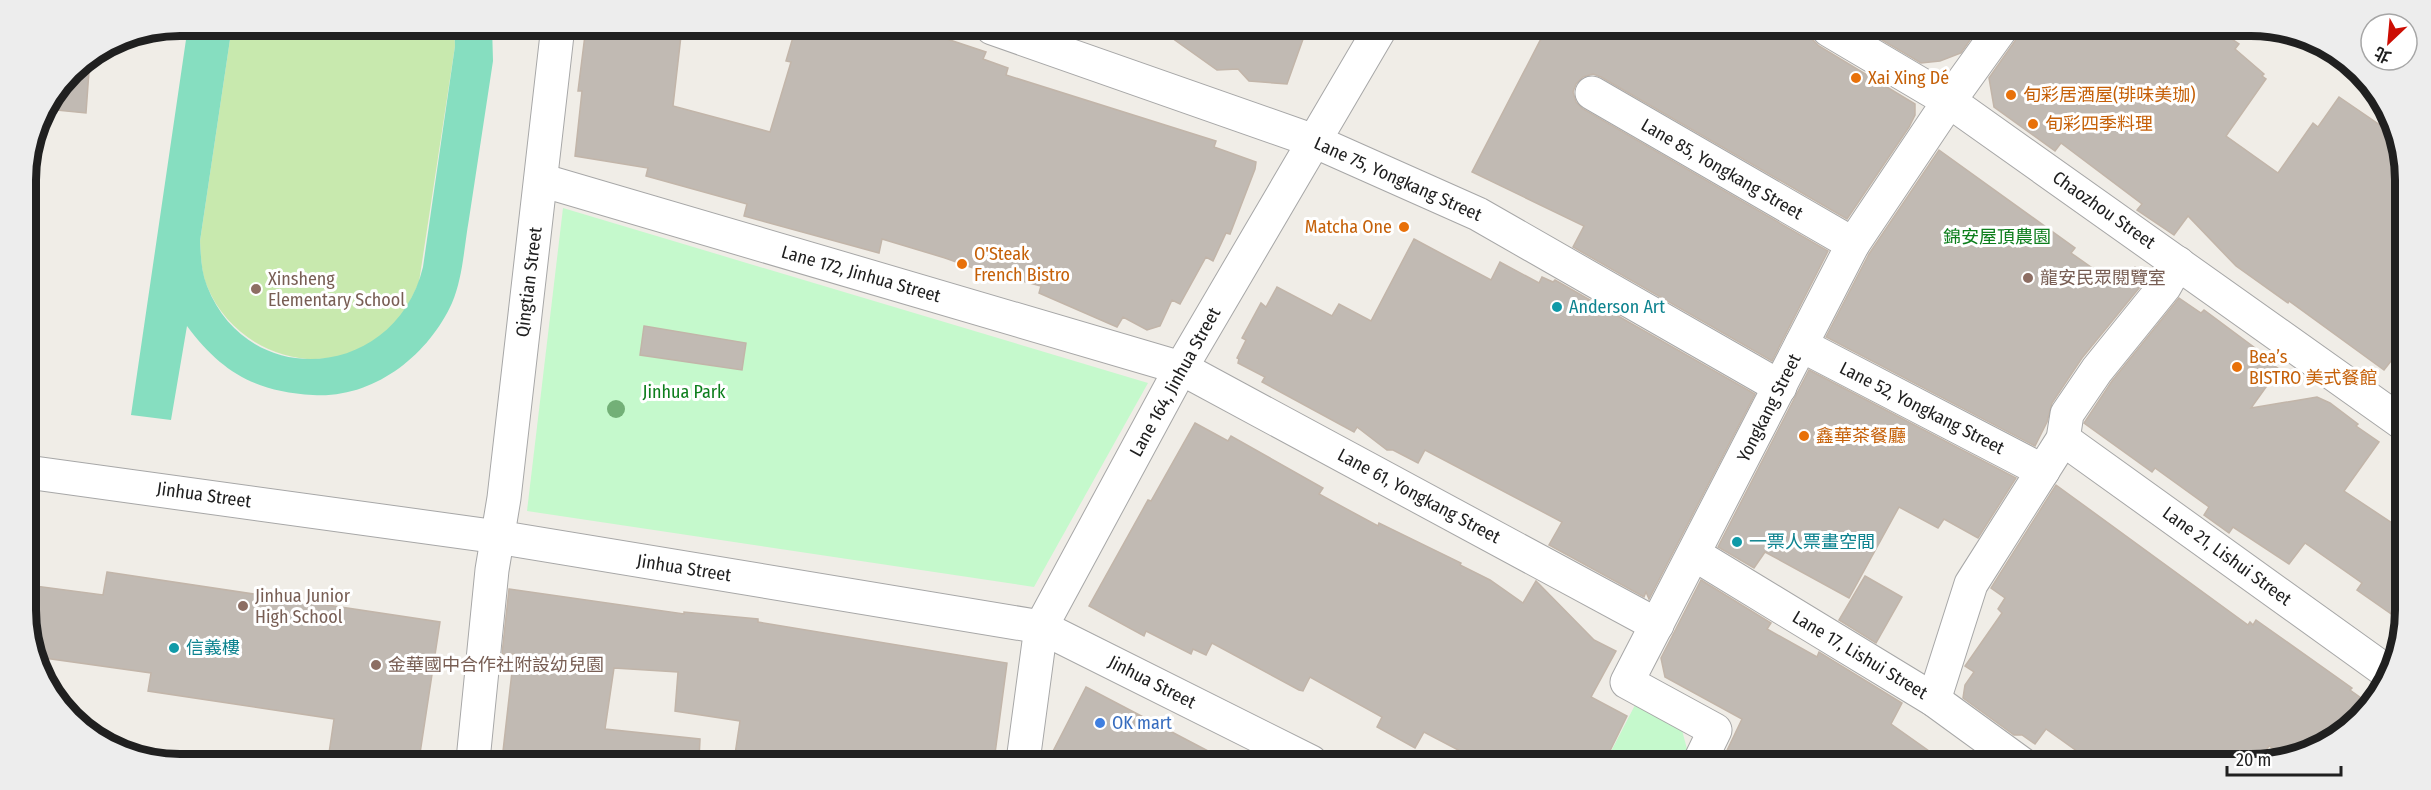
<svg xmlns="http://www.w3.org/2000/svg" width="2431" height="790" viewBox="0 0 2431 790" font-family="'Fira Sans Condensed','Noto Sans TC',sans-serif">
  <rect width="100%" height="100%" fill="#f0ede7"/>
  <path fill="#c8e9ae" d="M 232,26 L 454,26 L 455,46 L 419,282 C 409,306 395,329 372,343 C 312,380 233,350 207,286 C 201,272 201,256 200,241 Z"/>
  <g fill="#c5f9cc">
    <path d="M 563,208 L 1148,383 L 1034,587 L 527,511 Z"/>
    <path d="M 1635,705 L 1682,730 L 1687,749 L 1680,763 L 1605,763 Z"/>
  </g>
  <path fill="#86dec0" d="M 188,26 L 232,26 L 200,241 C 201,256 201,271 207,286 C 249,393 396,379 423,267 L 455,46 L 454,26 L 492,26 L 493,61 C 485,114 477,166 469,219 C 464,247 463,277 452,303 C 428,356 373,399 313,395 C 256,392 221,372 187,326 L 171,420 L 131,415 Z"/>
  <g fill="#c1bab3" stroke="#c2b5a9" stroke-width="1.5">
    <path d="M 586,27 L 682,27 L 673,106 L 770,132 L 791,62 L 786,61 L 796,27 L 904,27 L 938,36 L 986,52 L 983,59 L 1008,68 L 1006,75 L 1216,141 L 1214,147 L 1256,162 L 1255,169 L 1230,234 L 1226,233 L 1213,261 L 1206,257 L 1180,304 L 1172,300 L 1160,326 L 1147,330 L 1123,317 L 1117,327 L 1039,293 L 1041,286 L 976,269 L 945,258 L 882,239 L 879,253 L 744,216 L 747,204 L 646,176 L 648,168 L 575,156 L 582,91 L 578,91 Z"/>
    <path d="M 1158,28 L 1307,28 L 1287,84 L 1249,81 L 1238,69 L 1217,70 Z"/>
    <path d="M 1546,29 L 1810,30 L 1812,39 L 1819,46 L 1915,104 L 1915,115 L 1909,127 L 1847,219 L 1601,77 L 1593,74 L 1583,77 L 1576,84 L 1573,92 L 1576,102 L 1583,109 L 1828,251 L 1772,361 L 1573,247 L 1584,226 L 1472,172 Z"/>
    <path d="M 1865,30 L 1977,30 L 1961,53 L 1940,61 L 1921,63 Z"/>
    <path d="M 2018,30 L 2220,31 L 2239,44 L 2235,49 L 2264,74 L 2262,76 L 2266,79 L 2226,136 L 2278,173 L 2313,123 L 2318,127 L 2339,97 L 2396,136 L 2403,150 L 2402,347 L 2384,370 L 2289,301 L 2288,303 L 2236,266 L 2188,216 L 2174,235 L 2137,210 L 2142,204 L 2061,143 L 2055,151 L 1994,107 L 1989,78 L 2015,41 Z"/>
    <path d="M 90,57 L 86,113 L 45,109 L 71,70 Z"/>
    <path d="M 1939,150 L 2075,248 L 2071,253 L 2118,286 L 2135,267 L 2149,276 L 2082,358 L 2052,403 L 2047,422 L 2035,446 L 1826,337 L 1869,254 Z"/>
    <path d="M 1414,239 L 1491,280 L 1500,262 L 1539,283 L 1542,277 L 1553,282 L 1555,280 L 1755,394 L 1649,599 L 1646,592 L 1644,597 L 1549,545 L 1562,522 L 1425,450 L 1418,463 L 1393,450 L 1387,450 L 1357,427 L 1354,432 L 1262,382 L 1265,377 L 1238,363 L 1239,359 L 1237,358 L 1246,340 L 1242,338 L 1261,303 L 1266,307 L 1277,287 L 1332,316 L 1339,304 L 1371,321 Z"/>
    <path d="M 2179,298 L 2201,313 L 2204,310 L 2255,348 L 2253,351 L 2279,369 L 2251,408 L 2317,397 L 2330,403 L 2358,424 L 2356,426 L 2379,442 L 2344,491 L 2401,529 L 2400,620 L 2357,590 L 2362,583 L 2305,543 L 2289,564 L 2233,527 L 2229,533 L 2204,515 L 2209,507 L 2155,468 L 2152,472 L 2084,423 L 2112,381 Z"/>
    <path d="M 644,326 L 746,343 L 742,370 L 640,355 Z"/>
    <path d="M 1809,370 L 2016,478 L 1978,538 L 1944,519 L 1938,528 L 1899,507 L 1849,598 L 1765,552 L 1754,568 L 1718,547 Z"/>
    <path d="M 1195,423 L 1228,441 L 1231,436 L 1323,488 L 1319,494 L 1378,526 L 1379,523 L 1461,563 L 1460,565 L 1490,580 L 1523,603 L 1536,581 L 1594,640 L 1616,651 L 1591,697 L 1627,716 L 1604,763 L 1481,762 L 1424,732 L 1415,748 L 1377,727 L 1382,717 L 1310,677 L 1303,691 L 1299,690 L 1212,643 L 1206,655 L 1193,649 L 1191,654 L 1146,631 L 1144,636 L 1089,606 L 1148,500 L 1151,501 Z"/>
    <path d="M 2056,485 L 2248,625 L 2250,622 L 2253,625 L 2256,620 L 2352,688 L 2350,690 L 2371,705 L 2345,732 L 2284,756 L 2269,746 L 2256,764 L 2095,764 L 2046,729 L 2035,744 L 2022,735 L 2014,735 L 1963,698 L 1965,685 L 1974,672 L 1965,666 L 2002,613 L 1998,609 L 2005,598 L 1991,588 Z"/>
    <path d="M 107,572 L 440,622 L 419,760 L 328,760 L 334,719 L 148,691 L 151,673 L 37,657 L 28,640 L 28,585 L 103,595 Z"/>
    <path d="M 1865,576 L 1902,597 L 1876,643 L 1839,620 Z"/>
    <path d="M 1701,580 L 1771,623 L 1767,629 L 1817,657 L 1819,652 L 1902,703 L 1891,724 L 1946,763 L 1721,763 L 1742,719 L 1665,677 L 1661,658 Z"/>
    <path d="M 509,589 L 684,614 L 684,612 L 758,619 L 758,622 L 1007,663 L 994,761 L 734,761 L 740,721 L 675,711 L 678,672 L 614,668 L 605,729 L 700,739 L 699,760 L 502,760 L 514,654 L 502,654 Z"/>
    <path d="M 1086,687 L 1229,762 L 1048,761 Z"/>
  </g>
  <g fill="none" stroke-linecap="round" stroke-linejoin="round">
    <defs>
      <g id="minor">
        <path d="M 992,28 L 1314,141 L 1478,214 L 1780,387"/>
        <path d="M 1829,30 L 1949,101 L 2401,422"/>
        <path d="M 1592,93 L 1853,244"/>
        <path d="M 541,180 L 1181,368 L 1657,625"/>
        <path d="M 1801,345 L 2043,471"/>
        <path d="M 2063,439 L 2390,674"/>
        <path d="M 27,472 L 498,537 L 1041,627 L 1311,762"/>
        <path d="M 1694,554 L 1934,700 L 2022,764"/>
        <path d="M 1934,700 L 1971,584 L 2063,439 L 2067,414 L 2097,370 L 2165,286 L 2178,263"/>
        <path d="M 473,760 L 492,570 L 504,498 L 558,26"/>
        <path d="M 1023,761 L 1041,627 L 1181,368 L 1380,29"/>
        <path d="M 1699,763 L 1715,730 L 1627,682 L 1853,244 L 1949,101 L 2000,30"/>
      </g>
    </defs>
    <use href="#minor" stroke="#a7a7a7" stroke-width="35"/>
    <use href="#minor" stroke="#fff" stroke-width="33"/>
  </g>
  <circle fill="#73b077" cx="616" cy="409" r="9"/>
  <g fill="#e8710a" stroke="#fff" stroke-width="2">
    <circle cx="1856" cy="78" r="6"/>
    <circle cx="2011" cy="95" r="6"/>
    <circle cx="2033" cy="124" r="6"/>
    <circle cx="1404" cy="227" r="6"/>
    <circle cx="962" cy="264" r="6"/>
    <circle cx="2237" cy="367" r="6"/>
    <circle cx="1804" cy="436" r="6"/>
  </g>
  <g fill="#8d6e63" stroke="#fff" stroke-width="2">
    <circle cx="2028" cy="278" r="6"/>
    <circle cx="256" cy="289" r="6"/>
    <circle cx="243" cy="606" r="6"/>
    <circle cx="376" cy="665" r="6"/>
  </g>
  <g fill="#0f9aa8" stroke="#fff" stroke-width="2">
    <circle cx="1557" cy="307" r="6"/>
    <circle cx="1737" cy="542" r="6"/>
    <circle cx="174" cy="648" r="6"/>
  </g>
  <circle fill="#3f7fe0" stroke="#fff" stroke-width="2" cx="1100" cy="723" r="6"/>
  <g text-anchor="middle" stroke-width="6" stroke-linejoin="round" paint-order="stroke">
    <g font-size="18" fill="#c56008" stroke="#fff" text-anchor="start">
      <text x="1868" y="84">Xai Xing Dé</text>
      <text x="2023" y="101">旬彩居酒屋(琲味美珈)</text>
      <text x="2045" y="130">旬彩四季料理</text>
      <text x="1392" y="233" text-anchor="end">Matcha One</text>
      <text x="974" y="260">O'Steak<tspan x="974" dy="21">French Bistro</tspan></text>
      <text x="2249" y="363">Bea’s<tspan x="2249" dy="21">BISTRO 美式餐館</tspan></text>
      <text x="1816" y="442">鑫華茶餐廳</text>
    </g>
    <g font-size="18" fill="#202020" stroke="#fff">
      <text transform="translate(1722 169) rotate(30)" y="6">Lane 85, Yongkang Street</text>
      <text transform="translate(1398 179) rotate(24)" y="6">Lane 75, Yongkang Street</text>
      <text transform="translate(2104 210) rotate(35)" y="6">Chaozhou Street</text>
      <text transform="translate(861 274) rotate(16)" y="6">Lane 172, Jinhua Street</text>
      <text transform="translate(529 282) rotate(-83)" y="6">Qingtian Street</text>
      <text transform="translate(1175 382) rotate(-61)" y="6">Lane 164, Jinhua Street</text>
      <text transform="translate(1769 408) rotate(-63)" y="6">Yongkang Street</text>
      <text transform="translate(1922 408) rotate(27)" y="6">Lane 52, Yongkang Street</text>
      <text transform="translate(204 495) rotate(8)" y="6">Jinhua Street</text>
      <text transform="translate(1419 496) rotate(28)" y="6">Lane 61, Yongkang Street</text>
      <text transform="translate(2227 556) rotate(36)" y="6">Lane 21, Lishui Street</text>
      <text transform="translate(684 568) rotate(9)" y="6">Jinhua Street</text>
      <text transform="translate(1860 655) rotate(31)" y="6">Lane 17, Lishui Street</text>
      <text transform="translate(1152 682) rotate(27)" y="6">Jinhua Street</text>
    </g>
    <g font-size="18" fill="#0d7e1c" stroke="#fff">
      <text x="1997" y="243">錦安屋頂農園</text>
      <text x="684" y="398">Jinhua Park</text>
    </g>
    <g font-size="18" fill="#785e54" stroke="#fff" text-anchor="start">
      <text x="2040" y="284">龍安民眾閱覽室</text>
      <text x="268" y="285">Xinsheng<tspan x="268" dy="21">Elementary School</tspan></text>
      <text x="255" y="602">Jinhua Junior<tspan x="255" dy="21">High School</tspan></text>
      <text x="388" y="671">金華國中合作社附設幼兒園</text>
    </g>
    <g font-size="18" fill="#0d838f" stroke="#fff" text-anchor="start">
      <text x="1569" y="313">Anderson Art</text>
      <text x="1749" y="548">一票人票畫空間</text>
      <text x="186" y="654">信義樓</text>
    </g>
    <g font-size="18" fill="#366cbe" stroke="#fff" text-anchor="start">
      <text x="1112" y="729">OK mart</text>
    </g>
  </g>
  <path d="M0 0H2431V790H0ZM180 36H2251A144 144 0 0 1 2395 180V610A144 144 0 0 1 2251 754H180A144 144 0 0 1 36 610V180A144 144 0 0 1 180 36Z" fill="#ededed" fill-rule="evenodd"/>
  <path fill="none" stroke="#202020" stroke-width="8" d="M180 36H2251A144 144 0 0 1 2395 180V610A144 144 0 0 1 2251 754H180A144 144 0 0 1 36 610V180A144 144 0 0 1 180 36Z"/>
  <g transform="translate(2389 42) rotate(206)"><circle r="28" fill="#ffffff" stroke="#a6a6a6" stroke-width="1.5"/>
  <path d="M0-4.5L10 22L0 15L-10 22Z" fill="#cc0d03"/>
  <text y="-9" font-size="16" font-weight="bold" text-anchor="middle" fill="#202020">北</text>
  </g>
  <path d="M2227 766v9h114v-9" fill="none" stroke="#202020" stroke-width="3"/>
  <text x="2236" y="766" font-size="18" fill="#202020" stroke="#ffffff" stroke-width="4.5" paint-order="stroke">20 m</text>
</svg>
